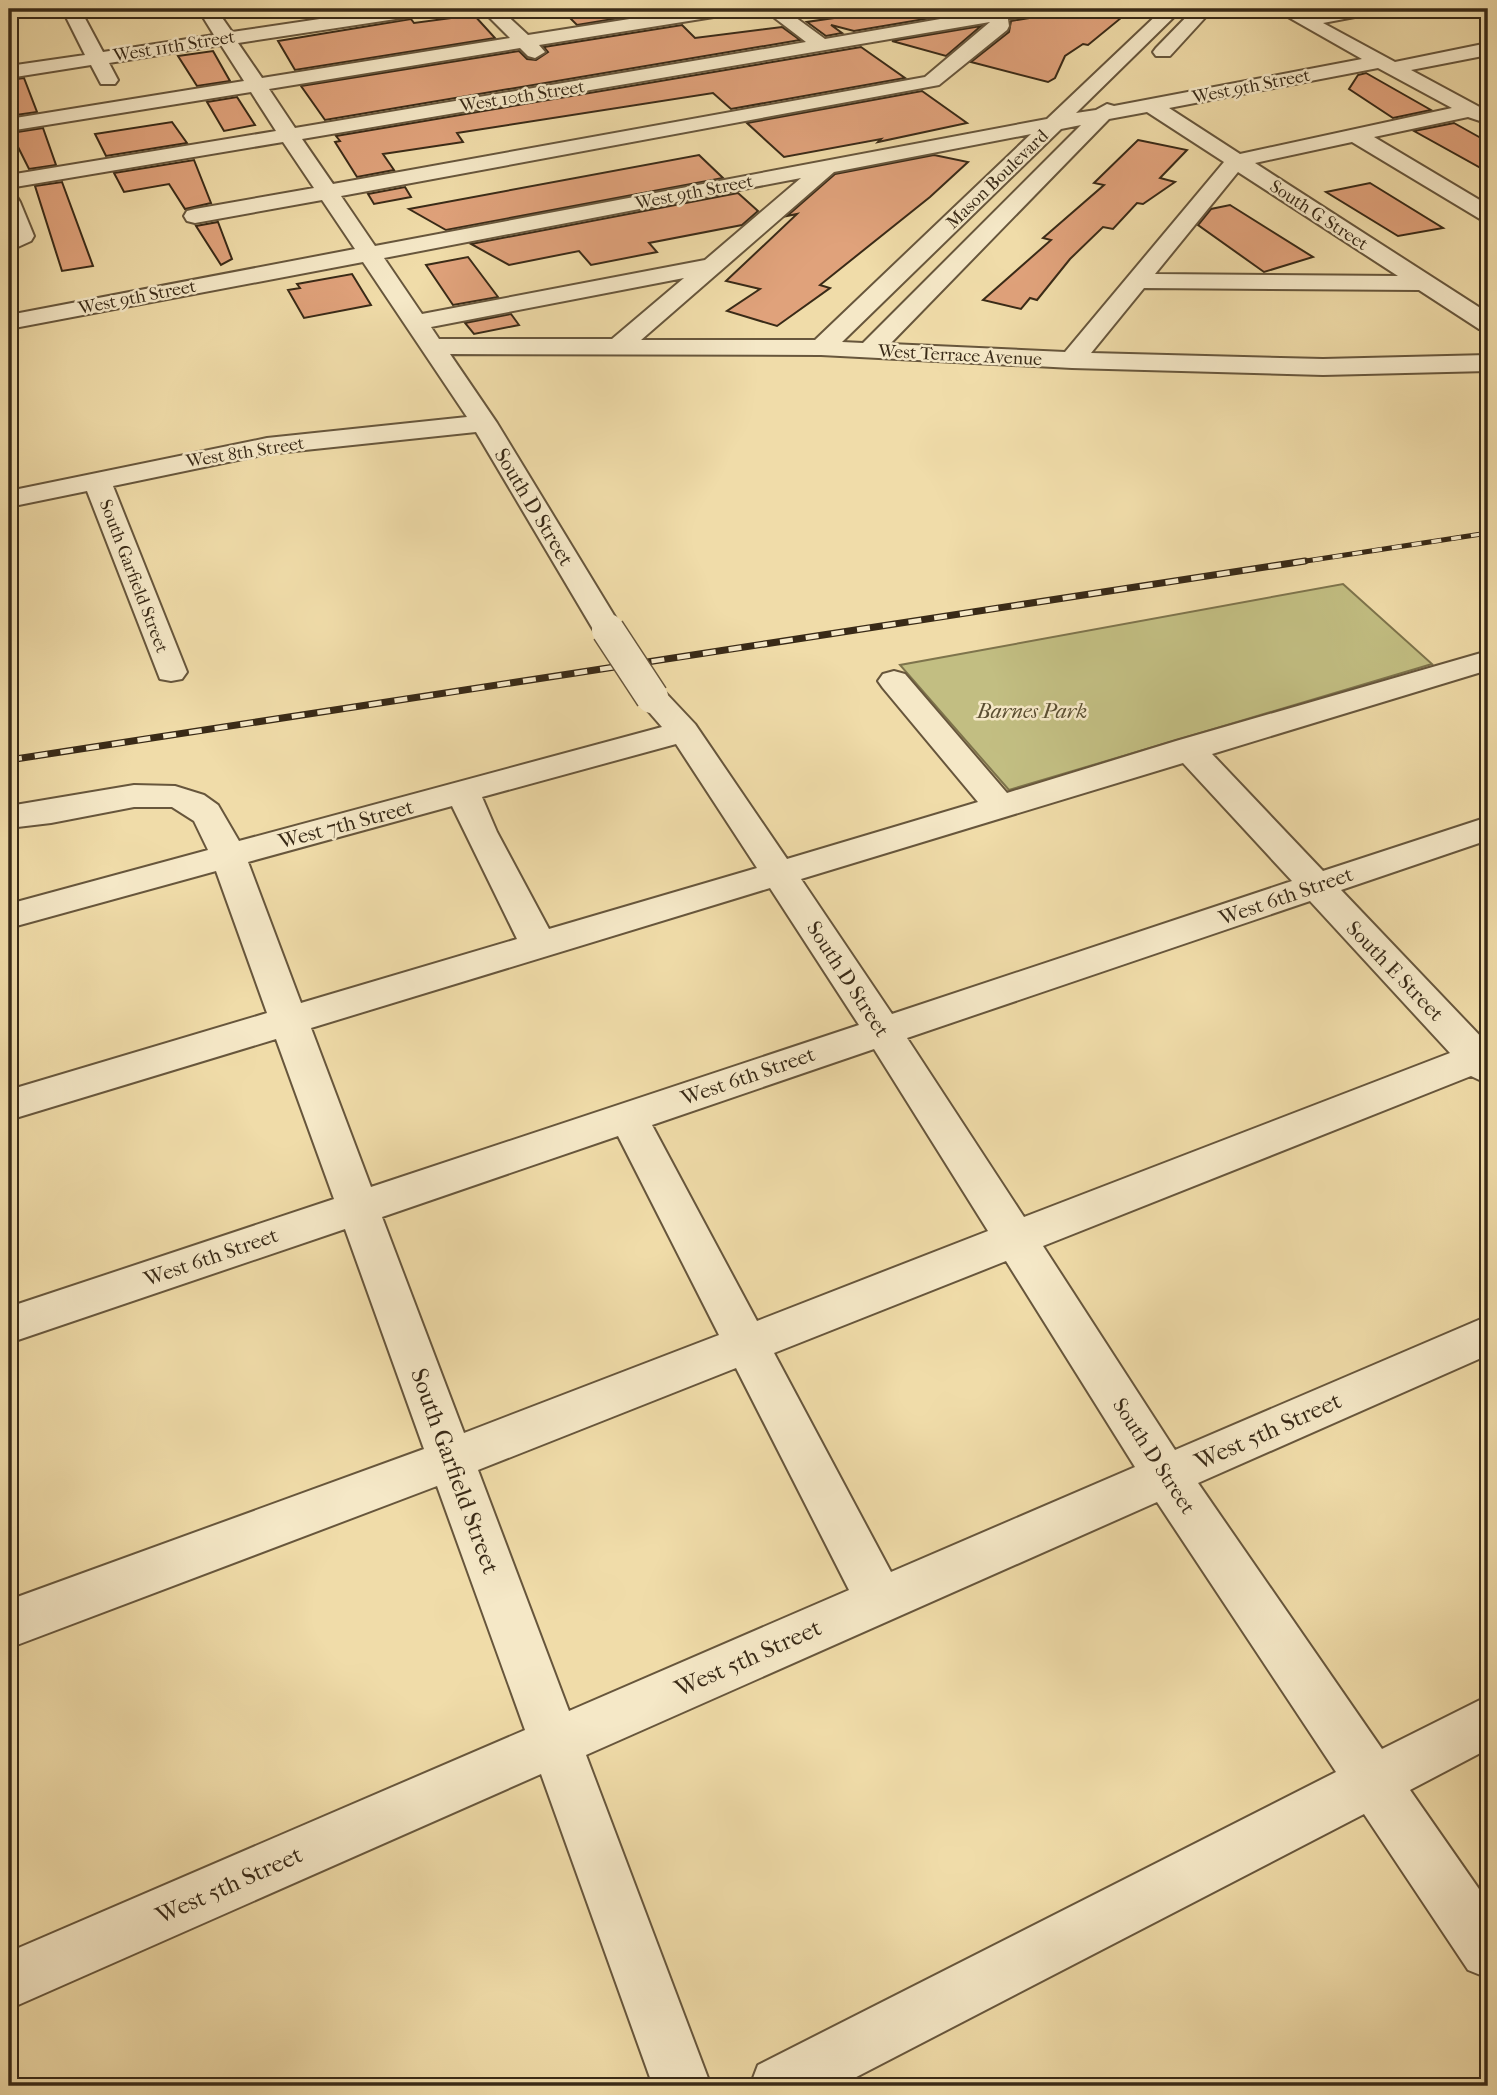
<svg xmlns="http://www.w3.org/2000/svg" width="1497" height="2095" viewBox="0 0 1497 2095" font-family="'IM FELL French Canon',serif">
  <rect width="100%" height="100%" fill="#f0dca9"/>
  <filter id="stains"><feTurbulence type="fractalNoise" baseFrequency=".00286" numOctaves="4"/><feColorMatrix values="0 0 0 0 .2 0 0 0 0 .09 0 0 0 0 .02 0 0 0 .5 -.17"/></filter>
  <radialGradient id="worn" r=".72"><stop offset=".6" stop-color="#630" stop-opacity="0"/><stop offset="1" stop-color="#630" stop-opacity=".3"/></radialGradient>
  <path fill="#c2be82" stroke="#7e744c" stroke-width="2" d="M 1343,584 L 1432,664 L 1009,790 L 900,665 Z"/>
  <g fill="#e0a27b" stroke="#392a17" stroke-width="2">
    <path d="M 561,9 L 666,9 L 668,10 L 577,25 Z"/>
    <path d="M 895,9 L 984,9 L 854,31 L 831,25 L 842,33 L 826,36 L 807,22 Z"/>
    <path d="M 1047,9 L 1065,9 L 1121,18 L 1088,45 L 1083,44 L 1065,56 L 1055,78 L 1048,82 L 971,62 L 1009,32 L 1011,21 L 1041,16 Z"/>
    <path d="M 474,15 L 495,38 L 295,70 L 278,41 L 411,19 L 414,23 Z"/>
    <path d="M 682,25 L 695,38 L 782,27 L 800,40 L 325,120 L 301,86 L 519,51 L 527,59 L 536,60 L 548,52 L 544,47 Z"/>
    <path d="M 981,26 L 946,56 L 892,41 Z"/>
    <path d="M 861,47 L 905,78 L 731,109 L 713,93 L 457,133 L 463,142 L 383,154 L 394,170 L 357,177 L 335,142 L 340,141 L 336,136 Z"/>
    <path d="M 213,51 L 230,81 L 197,86 L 178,56 Z"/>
    <path d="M 1366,73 L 1431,110 L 1393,118 L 1349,89 L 1358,75 Z"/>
    <path d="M 24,78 L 37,112 L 9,116 L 9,80 Z"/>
    <path d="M 922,91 L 967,123 L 878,142 L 881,139 L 784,157 L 747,123 Z"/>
    <path d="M 237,97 L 255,125 L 224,131 L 207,102 Z"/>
    <path d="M 172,122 L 187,143 L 106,156 L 95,134 Z"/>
    <path d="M 1454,123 L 1488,142 L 1488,172 L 1414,131 Z"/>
    <path d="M 43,128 L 56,165 L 29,169 L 11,133 Z"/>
    <path d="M 1138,140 L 1187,150 L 1160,178 L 1175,182 L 1143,204 L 1137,203 L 1113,229 L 1103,227 L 1070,259 L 1037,300 L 1030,298 L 1021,309 L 983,300 L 1051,240 L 1043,238 L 1104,185 L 1094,183 Z"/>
    <path d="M 699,155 L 723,178 L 446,230 L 409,209 Z"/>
    <path d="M 934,155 L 968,162 L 930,197 L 820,285 L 830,288 L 777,326 L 727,311 L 760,289 L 726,281 L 797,214 L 787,216 L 835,174 Z"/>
    <path d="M 194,160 L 211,203 L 185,209 L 169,184 L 124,192 L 114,173 Z"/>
    <path d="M 62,182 L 93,266 L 62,271 L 35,186 Z"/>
    <path d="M 1370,183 L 1443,228 L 1398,236 L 1326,192 Z"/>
    <path d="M 405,187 L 411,197 L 374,204 L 368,194 Z"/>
    <path d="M 738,193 L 758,211 L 742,225 L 649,243 L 657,252 L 591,265 L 579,251 L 509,265 L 471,244 Z"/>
    <path d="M 1230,205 L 1313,257 L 1264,272 L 1198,225 L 1211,209 Z"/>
    <path d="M 218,222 L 232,259 L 221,265 L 196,226 Z"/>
    <path d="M 468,257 L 498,297 L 453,305 L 426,265 Z"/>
    <path d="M 352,274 L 371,305 L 304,318 L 288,290 L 300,288 L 297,284 Z"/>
    <path d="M 511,314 L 519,325 L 474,334 L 465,323 Z"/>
  </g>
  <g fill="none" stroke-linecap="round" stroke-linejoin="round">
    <defs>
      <g id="minor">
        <path d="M 62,9 L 80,9 L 103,52 L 214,35 L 198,9 L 216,9 L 232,32 L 387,9 L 431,9 L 422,15 L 238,43 L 262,78 L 510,38 L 481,9 L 500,9 L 528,35 L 693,9 L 735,9 L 726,15 L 539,45 L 545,52 L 535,58 L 528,56 L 520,48 L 269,89 L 295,128 L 806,42 L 763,9 L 784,9 L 825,39 L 998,9 L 1044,9 L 1041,13 L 1008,19 L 1009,26 L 1007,30 L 939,85 L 341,196 L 375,246 L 1047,119 L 1163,9 L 1182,9 L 1076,113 L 1096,110 L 1107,104 L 1114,106 L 1362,59 L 1274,9 L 1296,9 L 1308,15 L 1341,9 L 1379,9 L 1376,13 L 1323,23 L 1395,62 L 1488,43 L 1488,55 L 1411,70 L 1487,111 L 1487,119 L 1480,121 L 1468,117 L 1374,137 L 1488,205 L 1488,221 L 1480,219 L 1352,142 L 1255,163 L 1488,313 L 1488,331 L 1479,329 L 1419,290 L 1144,288 L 1091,353 L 1323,359 L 1488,355 L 1488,371 L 1323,375 L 1072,368 L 821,355 L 450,354 L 497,423 L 623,630 L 619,636 L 608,639 L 597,636 L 476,432 L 267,454 L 113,486 L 187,672 L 182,679 L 171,681 L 160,679 L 87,491 L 9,507 L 9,491 L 267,438 L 467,417 L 363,262 L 9,329 L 9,315 L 355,249 L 322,200 L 195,223 L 187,221 L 184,216 L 187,211 L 195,209 L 314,188 L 283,142 L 9,188 L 9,175 L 276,131 L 251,92 L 9,131 L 9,119 L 244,81 L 221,45 L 109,63 L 118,80 L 115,84 L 101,84 L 91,65 L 9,78 L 9,66 L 85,55 ZM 990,22 L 925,77 L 333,184 L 302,139 ZM 1378,68 L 1452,108 L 1240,154 L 1169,108 ZM 1147,112 L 1224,162 L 1065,352 L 890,344 L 1109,119 ZM 1081,125 L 863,343 L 842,342 L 1061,129 ZM 1031,134 L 815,340 L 641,340 L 834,172 ZM 1238,172 L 1398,276 L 1155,274 ZM 801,178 L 705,260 L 422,314 L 384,258 ZM 684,278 L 612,339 L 439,339 L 431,327 Z"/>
        <path d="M 1194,9 L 1213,9 L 1170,56 L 1156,56 L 1153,52 L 1156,48 Z"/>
        <path d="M 9,195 L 17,197 L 20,202 L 34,236 L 31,241 L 9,251 Z"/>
        <path d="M 1488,651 L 1488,670 L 1212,754 L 1323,871 L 1488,817 L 1488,840 L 1341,890 L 1485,1041 L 1488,1040 L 1488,1084 L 1471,1076 L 1043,1246 L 1175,1450 L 1488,1316 L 1488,1355 L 1198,1483 L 1382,1749 L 1488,1696 L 1488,1749 L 1410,1790 L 1488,1902 L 1488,1978 L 1468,1970 L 1364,1814 L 839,2086 L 750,2086 L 758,2065 L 1336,1772 L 1157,1502 L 586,1755 L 711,2086 L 653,2086 L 541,1774 L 9,2009 L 9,1952 L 525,1730 L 437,1486 L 9,1648 L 9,1600 L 424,1449 L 345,1229 L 9,1343 L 9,1307 L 334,1199 L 276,1039 L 9,1120 L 9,1090 L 267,1013 L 216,871 L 9,928 L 9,904 L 208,850 L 194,821 L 172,807 L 134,807 L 51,823 L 9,828 L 9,806 L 134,785 L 175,786 L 204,795 L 218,805 L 239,841 L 662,727 L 636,697 L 641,690 L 652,687 L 663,690 L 695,724 L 787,859 L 978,802 L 883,688 L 878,681 L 883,674 L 894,671 L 905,674 L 1007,793 L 1176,741 ZM 676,744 L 757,868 L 549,929 L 497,832 L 482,797 ZM 1183,763 L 1292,881 L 892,1014 L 801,879 ZM 452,806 L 517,939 L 301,1003 L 248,862 ZM 770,888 L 859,1025 L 371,1187 L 311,1028 ZM 1310,901 L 1450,1053 L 1024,1217 L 907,1038 ZM 874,1049 L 988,1231 L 757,1321 L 652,1125 ZM 618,1136 L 719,1335 L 464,1433 L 382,1217 ZM 1006,1261 L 1135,1467 L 891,1572 L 774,1353 ZM 736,1368 L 849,1590 L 569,1711 L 478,1470 Z"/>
      </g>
    </defs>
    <use href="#minor" stroke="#67563c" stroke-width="4"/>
    <use href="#minor" fill="#f5e8c7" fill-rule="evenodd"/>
    <defs>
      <path id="rail-far1" d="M 1293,563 L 1488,533"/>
      <path id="rail" d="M 9,760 L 1305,561"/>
    </defs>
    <use href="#rail-far1" stroke="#392a17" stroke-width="5"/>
    <use href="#rail" stroke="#392a17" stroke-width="7"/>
    <use href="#rail-far1" stroke="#f5e8c7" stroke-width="3.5" stroke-dasharray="10" stroke-linecap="butt"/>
    <use href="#rail" stroke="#f5e8c7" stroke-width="4.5" stroke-dasharray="13" stroke-linecap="butt"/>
    <defs>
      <path id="minor-bridge" d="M 608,630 L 652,697"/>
    </defs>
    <use href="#minor-bridge" stroke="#67563c" stroke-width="35" stroke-linecap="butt"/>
    <use href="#minor-bridge" stroke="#f5e8c7" stroke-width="32"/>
  </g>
  <g text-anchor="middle" stroke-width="5" stroke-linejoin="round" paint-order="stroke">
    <g font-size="18" fill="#392a17" stroke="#f5e8c7">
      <text transform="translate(174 46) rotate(-9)" y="6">West 11th Street</text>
      <text transform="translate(1251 86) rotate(-11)" y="6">West 9th Street</text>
      <text transform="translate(522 96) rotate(-9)" y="6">West 10th Street</text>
      <text transform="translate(997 179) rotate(-44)" y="6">Mason Boulevard</text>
      <text transform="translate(694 192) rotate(-11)" y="6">West 9th Street</text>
      <text transform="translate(1319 215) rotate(33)" y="6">South G Street</text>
      <text transform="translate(137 297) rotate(-11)" y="6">West 9th Street</text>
      <text transform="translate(960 355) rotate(3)" y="6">West Terrace Avenue</text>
      <text transform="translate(245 452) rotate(-9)" y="6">West 8th Street</text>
      <text transform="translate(134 576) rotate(69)" y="6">South Garfield Street</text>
    </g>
    <g font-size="21" fill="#392a17" stroke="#f5e8c7">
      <text transform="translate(534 507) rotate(59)" y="7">South D Street</text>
      <text transform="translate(346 824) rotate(-15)" y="7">West 7th Street</text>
      <text transform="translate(1286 896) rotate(-19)" y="7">West 6th Street</text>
      <text transform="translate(1395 971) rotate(46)" y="7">South E Street</text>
      <text transform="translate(848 979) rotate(57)" y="7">South D Street</text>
      <text transform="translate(748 1076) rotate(-19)" y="7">West 6th Street</text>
      <text transform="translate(211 1257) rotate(-19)" y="7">West 6th Street</text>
      <text transform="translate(1154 1456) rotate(57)" y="7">South D Street</text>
    </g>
    <g font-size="21" font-style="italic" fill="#5b4f32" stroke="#f5e8c7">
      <text x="1032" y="718">Barnes Park</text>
    </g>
    <g font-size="24" fill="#392a17" stroke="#f5e8c7">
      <text transform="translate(1268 1431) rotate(-24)" y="8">West 5th Street</text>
      <text transform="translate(455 1471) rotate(70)" y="8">South Garfield Street</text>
      <text transform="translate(748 1658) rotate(-24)" y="8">West 5th Street</text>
      <text transform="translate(229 1885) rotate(-24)" y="8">West 5th Street</text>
    </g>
  </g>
  <rect width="1497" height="2095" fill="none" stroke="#f0dca9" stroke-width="35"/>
  <rect x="10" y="10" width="1476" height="2074" fill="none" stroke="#392a17" stroke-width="3.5"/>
  <rect x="18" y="18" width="1462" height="2060" fill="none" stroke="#392a17" stroke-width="2"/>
  <rect width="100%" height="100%" filter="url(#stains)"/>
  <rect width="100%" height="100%" fill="url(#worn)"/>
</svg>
